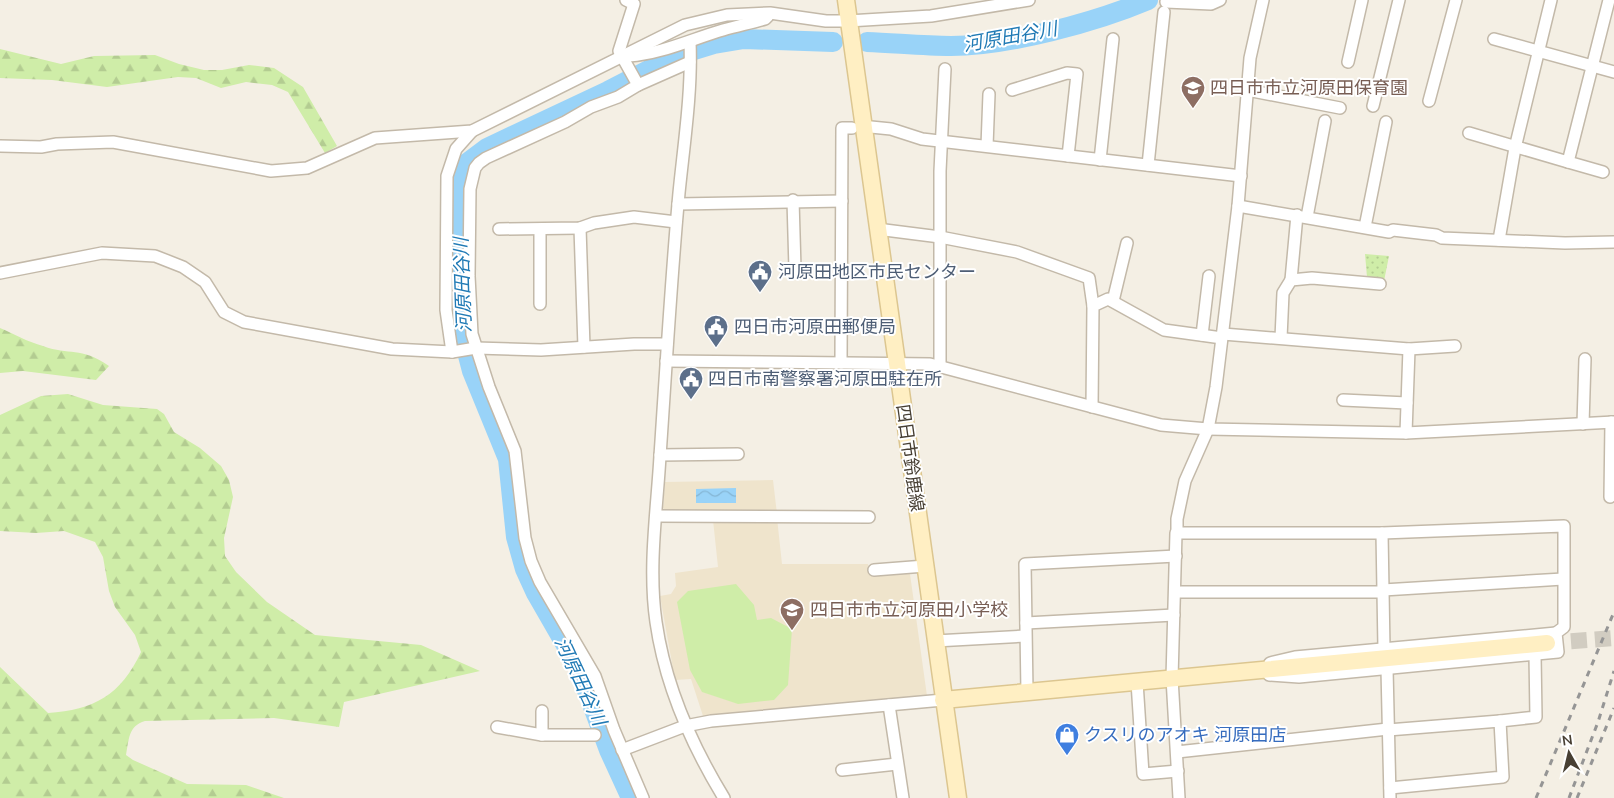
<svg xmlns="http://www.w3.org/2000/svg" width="1614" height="798" viewBox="0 0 1614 798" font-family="Mulish,'Noto Sans JP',sans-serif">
  <defs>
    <pattern id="forest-firs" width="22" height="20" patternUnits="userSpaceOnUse" patternTransform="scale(1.25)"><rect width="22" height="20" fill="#cfeda8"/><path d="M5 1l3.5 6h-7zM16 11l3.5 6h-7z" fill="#b3cc91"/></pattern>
    <pattern id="park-dots" width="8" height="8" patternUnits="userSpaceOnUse" patternTransform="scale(1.25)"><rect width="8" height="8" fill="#cfeda8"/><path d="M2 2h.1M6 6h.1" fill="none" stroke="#b3cc91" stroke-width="1.8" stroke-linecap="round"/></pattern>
    <pattern id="water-waves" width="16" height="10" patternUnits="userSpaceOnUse" patternTransform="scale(1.25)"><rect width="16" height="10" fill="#99d3f8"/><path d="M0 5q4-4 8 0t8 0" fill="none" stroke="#85b6d5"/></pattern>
  </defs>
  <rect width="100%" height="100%" fill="#f4efe4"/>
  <g fill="#efe4cc">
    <path d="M 773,480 L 777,514 L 667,512 L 663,508 L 665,482 Z"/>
    <path d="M 777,518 L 782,564 L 868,564 L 869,573 L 910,574 L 927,696 L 703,716 L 691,679 L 675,680 L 660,596 L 671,594 L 676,586 L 675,573 L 718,567 L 713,520 Z"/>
  </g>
  <g fill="url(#forest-firs)">
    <path d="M 0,49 L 61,64 L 94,56 L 155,55 L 179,64 L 204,70 L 222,70 L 249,65 L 274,68 L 303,87 L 337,146 L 325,153 L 288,92 L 272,85 L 246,82 L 221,88 L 196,78 L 178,77 L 107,87 L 52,80 L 0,78 Z"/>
    <path d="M 0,328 C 14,334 28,342 43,346 C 70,356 80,346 109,366 L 96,380 L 23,371 L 0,373 Z"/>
    <path d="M 68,394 L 103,405 L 157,409 L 164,414 L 174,432 L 200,448 L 221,466 L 229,480 L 233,497 L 224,538 L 225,556 L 236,572 L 267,602 L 315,635 L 421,645 L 480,671 L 344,702 L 339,727 L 274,718 L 145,721 C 128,726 129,740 126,755 L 133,760 L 187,784 L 246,785 L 284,798 L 0,798 L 0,667 L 48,713 C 94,710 121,695 141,652 L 135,635 L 115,607 L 109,591 L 103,557 L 95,542 L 64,531 L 36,533 L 0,531 L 0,415 L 41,396 Z"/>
  </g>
  <path fill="url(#park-dots)" d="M 1365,254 L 1389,256 L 1384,281 L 1372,281 L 1367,277 Z"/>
  <path fill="#cfeda8" d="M 736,584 L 754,605 L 757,620 L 771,618 L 792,629 L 788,685 L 774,700 L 738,704 L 702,692 L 690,670 L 677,602 L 688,591 Z"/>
  <path fill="url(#water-waves)" d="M 736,488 L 736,503 L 696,503 L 696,489 Z"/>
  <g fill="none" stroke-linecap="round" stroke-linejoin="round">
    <g stroke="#99d3f8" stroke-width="20">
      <path d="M 867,42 C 895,43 923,46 951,46 C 1008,46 1096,22 1148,0"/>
      <path d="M 631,798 L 609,750 L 578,666 L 536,593 L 525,569 L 516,537 L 508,459 L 472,371 L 461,329 L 459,294 L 460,184 L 467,163 L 487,148 L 608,91 L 678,55 L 714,44 L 744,39 L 833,42"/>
    </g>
    <path stroke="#d1ccc1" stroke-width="16" stroke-dasharray="16 8" stroke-linecap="butt" d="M 1547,643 L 1614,638"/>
    <defs>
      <g id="street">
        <path d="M 626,0 L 634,4 L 619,51 L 638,85 L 618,97 L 591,107 L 565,122 L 486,158 L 479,163 L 475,168 L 470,189 L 469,276 L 472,334 L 489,387 L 515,451 L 525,538 L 531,561 L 540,582 L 595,676 L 614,730 L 643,798"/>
        <path d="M 1166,2 L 1211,4 L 1220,0"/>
        <path d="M 1494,39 L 1614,72"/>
        <path d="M 690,42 C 692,92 684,143 679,193 C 671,280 666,368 660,456 C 657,510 648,567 656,622 C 665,685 691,744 724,798"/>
        <path d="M 629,56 C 661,54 692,39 723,30 C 737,26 751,23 765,19 L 768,16"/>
        <path d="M 1348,62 L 1362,0"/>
        <path d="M 638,85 L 690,62"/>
        <path d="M 1012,90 L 1067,73 L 1077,74 L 1068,156"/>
        <path d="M 1247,90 L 1340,108"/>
        <path d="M 1429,101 L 1456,0"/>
        <path d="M 1373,106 L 1399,0"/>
        <path d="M 871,127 L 891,129 L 922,139 L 1241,176"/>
        <path d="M 1469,133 L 1568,162"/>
        <path d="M 0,146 L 41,147 L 57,144 L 113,142 L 271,171 L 307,168 L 375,138 L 472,131 L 685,25 L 727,15 L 770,13 L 826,21 L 848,21 L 931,16 L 1029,0"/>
        <path d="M 987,146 L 989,94"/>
        <path d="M 1100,160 L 1113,39"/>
        <path d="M 1148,165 L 1164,12"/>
        <path d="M 1603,172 L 1568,162 L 1609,0"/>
        <path d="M 793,200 L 795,269"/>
        <path d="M 678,204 L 842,201"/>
        <path d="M 1238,206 L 1389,232 L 1393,230 L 1436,235 L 1442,238 L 1565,243 L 1614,242"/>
        <path d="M 1307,217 L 1325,121"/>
        <path d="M 1365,227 L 1386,122"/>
        <path d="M 580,228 L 584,347"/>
        <path d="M 499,229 L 580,228 L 594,223 L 634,217 L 676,222"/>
        <path d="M 540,229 L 540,304"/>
        <path d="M 877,229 L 940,237 L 1017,252 L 1089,278 L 1093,306"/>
        <path d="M 1499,240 L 1515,148 L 1551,0"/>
        <path d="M 0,273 L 102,253 L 155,256 L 183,267 L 205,282 L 224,312 L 244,322 L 392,349 L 452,352 L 476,348 L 541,350 L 634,344 L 667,344"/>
        <path d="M 1291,280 L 1297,215"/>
        <path d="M 1113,301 L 1127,243"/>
        <path d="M 1223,334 L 1409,349 L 1455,346"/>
        <path d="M 1202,335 L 1209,276"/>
        <path d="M 1281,338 L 1283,293 L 1291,280 L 1312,278 L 1380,284"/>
        <path d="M 452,352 L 446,310 L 447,176 L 456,149 L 472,131"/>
        <path d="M 666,361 L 930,364 L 1161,425 L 1208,429 L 1406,433 L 1614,422"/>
        <path d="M 841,363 L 842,128 L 852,128"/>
        <path d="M 940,366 L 940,171 L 945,69"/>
        <path d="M 1343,400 L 1407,403"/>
        <path d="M 1092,407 L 1093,306 L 1108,299 L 1164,330 L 1222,338"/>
        <path d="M 1583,424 L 1585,359"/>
        <path d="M 1406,433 L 1409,349"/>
        <path d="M 660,455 L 738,454"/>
        <path d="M 1610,497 L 1611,422"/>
        <path d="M 656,516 L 869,517"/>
        <path d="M 1177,533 L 1177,519 L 1185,481 L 1208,429 L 1216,387 L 1238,206 L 1250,58 L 1263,0"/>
        <path d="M 1382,533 L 1384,649"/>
        <path d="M 874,570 L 925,566"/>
        <path d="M 1383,590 L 1563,579"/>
        <path d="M 1175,592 L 1382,592"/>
        <path d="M 1026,623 L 1174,615"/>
        <path d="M 935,641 L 1025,636"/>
        <path d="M 1270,663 L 1295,657 L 1556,633"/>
        <path d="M 1387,669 L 1390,798"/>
        <path d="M 1137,682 L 1143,774 L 1178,771"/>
        <path d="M 1027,692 L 1025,564 L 1176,556"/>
        <path d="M 889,705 L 903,798"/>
        <path d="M 542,711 L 542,735"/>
        <path d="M 497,727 L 542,735 L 595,735"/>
        <path d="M 1388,730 L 1500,721"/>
        <path d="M 622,750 L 685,726 L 711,721 L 943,700"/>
        <path d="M 1177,752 L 1388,729"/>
        <path d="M 842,770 L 897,764"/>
        <path d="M 1390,788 L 1503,777 L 1500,721 L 1536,717 L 1535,655"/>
        <path d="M 1179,798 L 1172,678 L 1176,533 L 1382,533 L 1564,526 L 1564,627 L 1556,633 L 1558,652 L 1299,677 L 1269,675"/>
      </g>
      <g id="secondary">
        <path d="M 846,0 L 958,798"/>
        <path d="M 943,700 L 1547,643"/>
      </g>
    </defs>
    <use href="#street" stroke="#c3b9a9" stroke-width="14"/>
    <use href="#secondary" stroke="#dcc690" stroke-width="19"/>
    <use href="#street" stroke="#fff" stroke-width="11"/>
    <use href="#secondary" stroke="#ffefc3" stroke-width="16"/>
    <g stroke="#959595" stroke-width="3" stroke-dasharray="6 6" stroke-linecap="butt">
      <path d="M 1536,798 L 1614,612"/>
      <path d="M 1569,798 L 1598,722 L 1614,671"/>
      <path d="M 1577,798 L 1614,708"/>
    </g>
  </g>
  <defs>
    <symbol id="school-pin" viewBox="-11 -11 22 30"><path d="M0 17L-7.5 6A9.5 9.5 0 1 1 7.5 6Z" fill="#8d6e63" stroke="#fff"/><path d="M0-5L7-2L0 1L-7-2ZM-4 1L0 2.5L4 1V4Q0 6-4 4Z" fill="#fff"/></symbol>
    <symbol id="civic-pin" viewBox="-11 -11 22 30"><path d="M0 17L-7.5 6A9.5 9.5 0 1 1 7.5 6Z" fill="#5c6f8a" stroke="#fff"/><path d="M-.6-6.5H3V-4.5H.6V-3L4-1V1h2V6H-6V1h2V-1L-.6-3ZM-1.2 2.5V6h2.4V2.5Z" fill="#fff"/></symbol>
    <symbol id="shop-pin" viewBox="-11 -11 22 30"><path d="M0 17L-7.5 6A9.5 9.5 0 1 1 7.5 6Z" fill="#3f7fe0" stroke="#fff"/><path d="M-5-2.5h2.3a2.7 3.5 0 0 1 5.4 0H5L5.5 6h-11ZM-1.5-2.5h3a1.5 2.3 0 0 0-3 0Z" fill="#fff"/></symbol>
  </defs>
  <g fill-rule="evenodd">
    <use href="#school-pin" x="1179" y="74" width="28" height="38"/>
    <use href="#civic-pin" x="746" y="258" width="28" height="38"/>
    <use href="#civic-pin" x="702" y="313" width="28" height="38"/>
    <use href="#civic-pin" x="677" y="365" width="28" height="38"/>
    <use href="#school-pin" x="778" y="596" width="28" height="38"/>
    <use href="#shop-pin" x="1053" y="721" width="28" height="38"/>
  </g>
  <g text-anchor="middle" stroke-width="4" stroke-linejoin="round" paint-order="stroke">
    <g font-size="18" fill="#785e54" stroke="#fff" text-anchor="start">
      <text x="1210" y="94">四日市市立河原田保育園</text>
      <text x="810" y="616">四日市市立河原田小学校</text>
    </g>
    <g font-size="18" fill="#4e5e75" stroke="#fff" text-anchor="start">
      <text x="778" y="278">河原田地区市民センター</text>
      <text x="734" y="333">四日市河原田郵便局</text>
      <text x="708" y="385">四日市南警察署河原田駐在所</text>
    </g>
    <g font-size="18" fill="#473f33" stroke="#fff">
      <text transform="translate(910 458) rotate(82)" y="6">四日市鈴鹿線</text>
    </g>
    <g font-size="18" fill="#366cbe" stroke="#fff" text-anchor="start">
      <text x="1084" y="741">クスリのアオキ 河原田店</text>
    </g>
    <g font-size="19" font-style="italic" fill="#207ab5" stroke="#fff">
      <text transform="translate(1010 36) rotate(-10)" y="7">河原田谷川</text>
      <text transform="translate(462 285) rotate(-92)" y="7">河原田谷川</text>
      <text transform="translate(581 681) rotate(65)" y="7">河原田谷川</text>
    </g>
  </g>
  <g transform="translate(1569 753) rotate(352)" stroke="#ffffff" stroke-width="4" paint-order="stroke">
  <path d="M0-4L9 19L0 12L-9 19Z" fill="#473f33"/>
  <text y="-8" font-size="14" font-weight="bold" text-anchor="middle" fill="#473f33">N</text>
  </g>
</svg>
